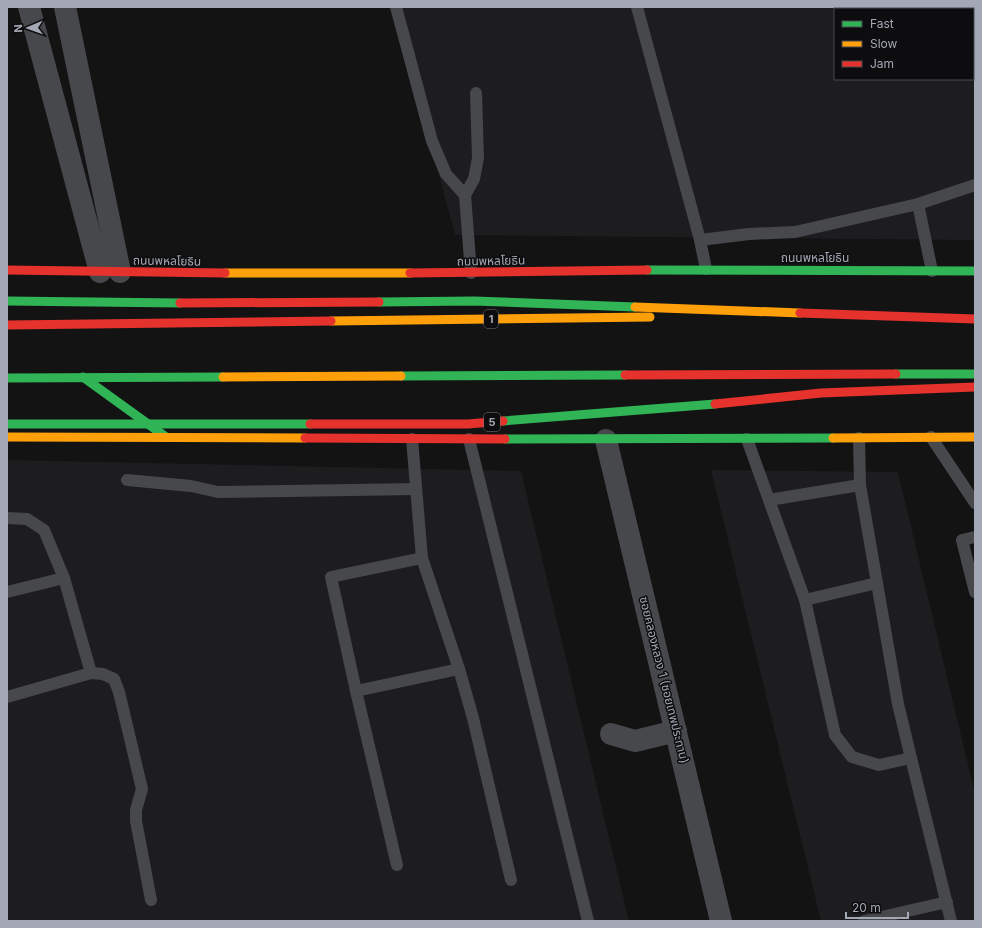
<svg xmlns="http://www.w3.org/2000/svg" width="982" height="928" viewBox="0 0 982 928" font-family="Inter,'Noto Sans Thai',sans-serif">
  <rect width="100%" height="100%" fill="#131313"/>
  <g fill="#1d1d1f" fill-rule="evenodd">
    <path d="M 394,7 L 975,7 L 975,240 L 455,235 ZM 835,9 L 973,9 L 973,79 L 835,79 Z"/>
    <path d="M 7,460 L 521,471 L 629,921 L 7,921 Z"/>
    <path d="M 711,470 L 898,472 L 975,794 L 975,921 L 821,921 Z"/>
  </g>
  <g fill="none" stroke-linecap="round" stroke-linejoin="round">
    <g stroke="#47484c" stroke-width="12">
      <path d="M 396,7 L 432,141 L 446,174 L 465,195 L 474,179 L 478,158 L 476,93"/>
      <path d="M 637,7 L 700,240 L 706,269"/>
      <path d="M 465,195 L 471,273"/>
      <path d="M 918,204 L 932,271"/>
      <path d="M 700,240 L 749,234 L 795,232 L 918,204 L 975,185"/>
      <path d="M 931,437 L 975,503"/>
      <path d="M 412,439 L 422,558 L 459,669 L 473,718 L 511,880"/>
      <path d="M 469,439 L 588,921"/>
      <path d="M 747,439 L 805,600 L 877,583 L 860,485 L 859,438"/>
      <path d="M 127,480 L 191,486 L 218,492 L 416,489"/>
      <path d="M 769,500 L 860,485"/>
      <path d="M 7,518 L 27,519 L 44,530 L 64,578 L 91,673 L 7,697"/>
      <path d="M 975,537 L 962,540 L 975,592"/>
      <path d="M 422,558 L 331,577 L 356,691 L 459,669"/>
      <path d="M 7,592 L 64,578"/>
      <path d="M 805,600 L 835,735 L 852,757 L 879,765 L 911,758 L 898,704 L 877,583"/>
      <path d="M 91,673 L 103,674 L 114,679 L 119,692 L 142,789 L 136,810 L 136,821 L 151,900"/>
      <path d="M 356,691 L 397,865"/>
      <path d="M 911,758 L 951,921"/>
      <path d="M 864,921 L 947,902"/>
    </g>
    <g stroke="#47484c" stroke-width="22">
      <path d="M 29,7 L 100,272"/>
      <path d="M 65,7 L 120,272"/>
      <path d="M 606,440 L 721,921"/>
      <path d="M 611,734 L 635,741 L 676,731"/>
    </g>
    <g stroke="#30b455" stroke-width="9">
      <path d="M 647,270 L 975,271"/>
      <path d="M 896,374 L 975,374"/>
      <path d="M 401,376 L 625,375"/>
      <path d="M 83,377 L 166,437"/>
      <path d="M 7,378 L 223,377"/>
      <path d="M 505,439 L 833,438"/>
    </g>
    <g stroke="#ff9f0a" stroke-width="9">
      <path d="M 225,273 L 410,273"/>
      <path d="M 331,321 L 650,317"/>
      <path d="M 223,377 L 401,376"/>
      <path d="M 7,437 L 305,438"/>
      <path d="M 833,438 L 975,437"/>
    </g>
    <g stroke="#e5322d" stroke-width="9">
      <path d="M 7,270 L 225,273"/>
      <path d="M 410,273 L 647,270"/>
      <path d="M 7,325 L 331,321"/>
      <path d="M 625,375 L 896,374"/>
      <path d="M 305,438 L 505,439"/>
    </g>
    <g stroke="#30b455" stroke-width="9">
      <path d="M 7,301 L 180,303"/>
      <path d="M 379,302 L 474,301 L 635,307"/>
      <path d="M 503,421 L 715,404"/>
      <path d="M 7,424 L 310,424"/>
    </g>
    <path stroke="#ff9f0a" stroke-width="9" d="M 635,307 L 800,313"/>
    <g stroke="#e5322d" stroke-width="9">
      <path d="M 180,303 L 379,302"/>
      <path d="M 800,313 L 975,319"/>
      <path d="M 715,404 L 821,393 L 975,387"/>
      <path d="M 310,424 L 468,424 L 503,421"/>
    </g>
  </g>
  <g text-anchor="middle" stroke-width="3" stroke-linejoin="round" paint-order="stroke">
    <g fill="#0d0d0f" stroke="#777a82" stroke-width="1">
      <rect x="484" y="310" width="14" height="18" rx="3"/>
      <rect x="484" y="413" width="16" height="18" rx="3"/>
    </g>
    <g font-size="11" font-weight="bold" fill="#a4a8b4">
      <text x="491" y="323">1</text>
      <text x="492" y="426">5</text>
    </g>
    <g font-size="12" fill="#a4a8b4" stroke="#0d0d0f">
      <text x="815" y="262">ถนนพหลโยธิน</text>
      <text transform="translate(167 261) rotate(1)" y="4">ถนนพหลโยธิน</text>
      <text transform="translate(491 261) rotate(-1)" y="4">ถนนพหลโยธิน</text>
      <text transform="translate(664 680) rotate(76)" y="4">ซอยคลองหลวง 1 (ซอยเทพประทาน)</text>
    </g>
  </g>
  <rect width="982" height="928" fill="none" stroke="#a4a8b4" stroke-width="16"/>
  <rect x="834" y="8" width="140" height="72" fill="#0d0d0f" stroke="#494b51"/>
  <rect x="842" y="21" width="20" height="6" fill="#30b455" stroke="#494b51"/>
  <text x="870" y="28" font-size="12" fill="#a4a8b4">Fast</text>
  <rect x="842" y="41" width="20" height="6" fill="#ff9f0a" stroke="#494b51"/>
  <text x="870" y="48" font-size="12" fill="#a4a8b4">Slow</text>
  <rect x="842" y="61" width="20" height="6" fill="#e5322d" stroke="#494b51"/>
  <text x="870" y="68" font-size="12" fill="#a4a8b4">Jam</text>
  <g transform="translate(28 28) rotate(268)" stroke="#0d0d0f" stroke-width="3" paint-order="stroke">
  <path d="M0-3L7 15L0 10L-7 15Z" fill="#a4a8b4"/>
  <text y="-6" font-size="11" font-weight="bold" text-anchor="middle" fill="#a4a8b4">N</text>
  </g>
  <path d="M846 912v6h62v-6" fill="none" stroke="#a4a8b4" stroke-width="2"/>
  <text x="852" y="912" font-size="12" fill="#a4a8b4" stroke="#0d0d0f" stroke-width="3" paint-order="stroke">20 m</text>
</svg>
